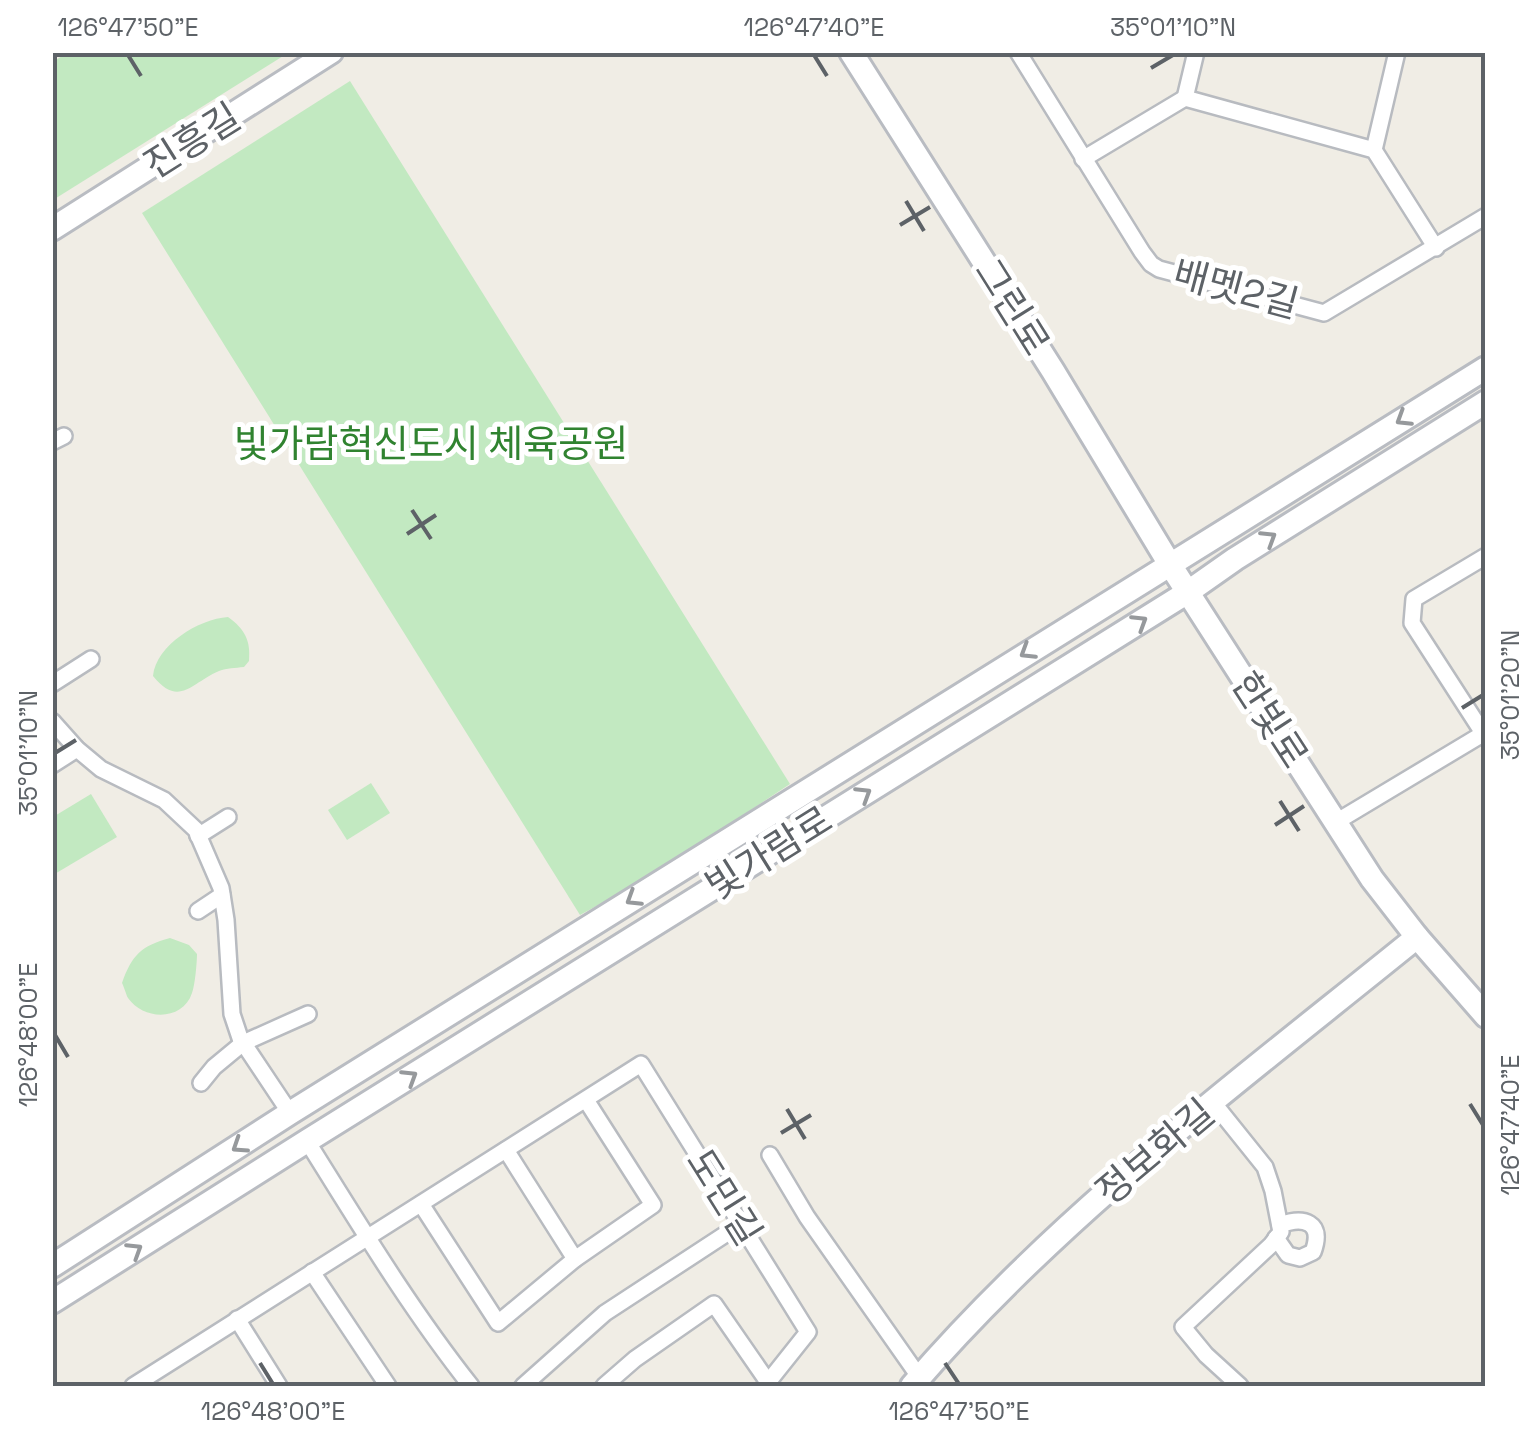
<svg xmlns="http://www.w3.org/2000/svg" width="1538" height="1439" viewBox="0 0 1538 1439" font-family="'Space Grotesk','Noto Sans KR',sans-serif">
  <rect width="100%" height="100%" fill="#f0ede5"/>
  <g fill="#c2e9c1">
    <path d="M 68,52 L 288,52 L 288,53 L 53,200 L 53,62 Z"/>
    <path d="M 350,81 L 790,784 L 651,876 L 580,915 L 142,213 Z"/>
    <path d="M 228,617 C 245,629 251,641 249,661 L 244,667 C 235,668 227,668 219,671 C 191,683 179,708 153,676 C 156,645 199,619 228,617 Z"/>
    <path d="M 371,783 L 390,813 L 347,840 L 328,810 Z"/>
    <path d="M 91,794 L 117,837 L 53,875 L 53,817 Z"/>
    <path d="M 170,938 L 189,945 L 197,954 C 197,962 195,986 192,993 C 183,1021 144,1021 128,998 C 127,997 123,984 122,983 C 132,955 141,946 170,938 Z"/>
  </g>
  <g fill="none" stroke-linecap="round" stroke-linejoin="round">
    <defs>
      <g id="street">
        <path d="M 1018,52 L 1142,252 L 1151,264 L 1159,269 L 1324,313 L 1486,216"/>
        <path d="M 1185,98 L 1196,52"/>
        <path d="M 1374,150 L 1397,52"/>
        <path d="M 1083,159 L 1185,98 L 1374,150 L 1436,248"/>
        <path d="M 52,442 L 64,436"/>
        <path d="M 52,684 L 91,659"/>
        <path d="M 52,721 L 77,749 L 101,769 L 164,800 L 196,830 L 221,888 L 226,920 L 232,1014 L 240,1038 L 290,1113"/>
        <path d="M 1483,733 L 1412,623 L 1414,599 L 1486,556"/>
        <path d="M 52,765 L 77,749"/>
        <path d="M 1336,822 L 1486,732"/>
        <path d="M 198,836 L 228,817"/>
        <path d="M 198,911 L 222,895"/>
        <path d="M 201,1083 L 214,1067 L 243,1043 L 308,1014"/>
        <path d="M 1212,1101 L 1265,1167 L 1273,1191 L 1281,1232 L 1271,1245 L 1183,1327 L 1206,1355 L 1240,1386"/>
        <path d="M 307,1141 C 359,1224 410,1309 471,1386"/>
        <path d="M 506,1150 L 575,1259"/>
        <path d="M 770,1155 L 807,1217 L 920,1378"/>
        <path d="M 421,1204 L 498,1323 L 575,1259 L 653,1205 L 586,1100"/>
        <path d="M 1276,1238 L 1288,1255 L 1300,1258 L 1313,1252 C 1324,1222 1304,1216 1280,1225"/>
        <path d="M 312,1272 L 388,1386"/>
        <path d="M 237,1319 L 279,1386"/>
        <path d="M 133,1386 L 641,1064 L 808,1332 L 765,1386"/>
        <path d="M 523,1386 L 605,1313 L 741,1224"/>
        <path d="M 604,1386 L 635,1359 L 714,1304 L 768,1382"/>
      </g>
      <g id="secondary">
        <path d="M 851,52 L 1053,371 L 1169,563 L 1372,879 L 1417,937 L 1486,1016"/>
        <path d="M 52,229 L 331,52"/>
        <path d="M 52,1266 L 290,1113 L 1486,368"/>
        <path d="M 52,1302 L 307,1141 L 1188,592 L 1235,559 L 1486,402"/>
        <path d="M 912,1386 C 1059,1215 1242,1079 1417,937"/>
      </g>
    </defs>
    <use href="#street" stroke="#b8bbc0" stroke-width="20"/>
    <use href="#secondary" stroke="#b9bcc2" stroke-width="28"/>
    <use href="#street" stroke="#fff" stroke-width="15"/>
    <use href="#secondary" stroke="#fff" stroke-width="22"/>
  </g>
  <defs><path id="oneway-chevron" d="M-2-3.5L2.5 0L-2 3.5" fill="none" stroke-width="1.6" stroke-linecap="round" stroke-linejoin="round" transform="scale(2.5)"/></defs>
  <g stroke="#96999c">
    <use href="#oneway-chevron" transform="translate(1403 419) rotate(148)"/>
    <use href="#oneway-chevron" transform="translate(1269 538) rotate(-32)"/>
    <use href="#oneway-chevron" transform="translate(1140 622) rotate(-32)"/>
    <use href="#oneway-chevron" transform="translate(1027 652) rotate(148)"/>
    <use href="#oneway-chevron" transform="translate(864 794) rotate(-32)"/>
    <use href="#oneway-chevron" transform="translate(633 899) rotate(148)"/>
    <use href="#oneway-chevron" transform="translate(410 1077) rotate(-32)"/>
    <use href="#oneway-chevron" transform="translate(239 1146) rotate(147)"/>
    <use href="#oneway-chevron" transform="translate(135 1250) rotate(-32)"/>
  </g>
  <path fill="none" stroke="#5d6267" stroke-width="4" d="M 128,55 L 141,76M 814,55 L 827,76M 1151,68 L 1173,55M 906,201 L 924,231M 900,225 L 930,207M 412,510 L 431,539M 407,534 L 436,515M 1462,708 L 1483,695M 55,753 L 76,740M 1280,801 L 1299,831M 1275,825 L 1304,806M 55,1035 L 68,1057M 1470,1104 L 1483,1125M 787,1109 L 805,1139M 781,1133 L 811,1115M 260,1363 L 273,1384M 945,1363 L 959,1384"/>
  <g text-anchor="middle" stroke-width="10" stroke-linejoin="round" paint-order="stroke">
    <g font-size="38" fill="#5d6267" stroke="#fff">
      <text transform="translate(192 141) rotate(-32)" y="13">진흥길</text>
      <text transform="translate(1236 289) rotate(15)" y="13">배멧2길</text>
      <text transform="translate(1012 307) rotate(58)" y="13">그린로</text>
      <text transform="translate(1270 720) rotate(57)" y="13">한빛로</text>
      <text transform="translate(769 853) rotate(-32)" y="13">빛가람로</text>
      <text transform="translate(1155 1152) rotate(-40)" y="13">정보화길</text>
      <text transform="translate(724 1197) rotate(58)" y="13">도민길</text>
    </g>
    <g font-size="38" fill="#308330" stroke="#fff">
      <text x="431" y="457">빛가람혁신도시 체육공원</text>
    </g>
  </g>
  <rect width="1538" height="1439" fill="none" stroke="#ffffff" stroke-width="110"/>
  <rect x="55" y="55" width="1428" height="1329" fill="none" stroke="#5d6267" stroke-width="4"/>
  <g font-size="25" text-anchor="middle" fill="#5d6267">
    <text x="128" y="36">126°47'50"E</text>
    <text x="814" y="36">126°47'40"E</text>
    <text x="1173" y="36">35°01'10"N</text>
    <text transform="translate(1510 695) rotate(-90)" y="9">35°01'20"N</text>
    <text transform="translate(28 753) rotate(-90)" y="9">35°01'10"N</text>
    <text transform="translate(28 1035) rotate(-90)" y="9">126°48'00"E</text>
    <text transform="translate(1510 1125) rotate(-90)" y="9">126°47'40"E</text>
    <text x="273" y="1420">126°48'00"E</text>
    <text x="959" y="1420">126°47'50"E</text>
  </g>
</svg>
